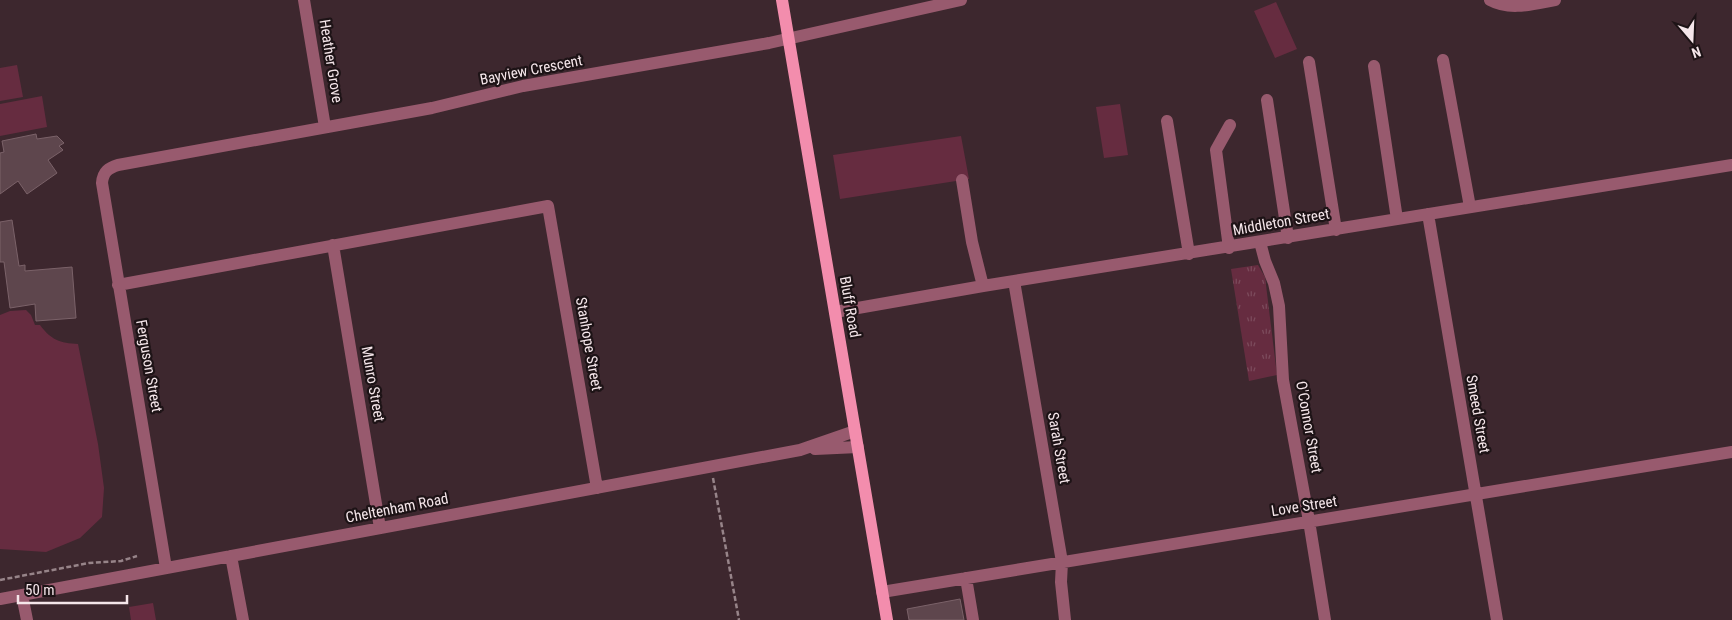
<svg xmlns="http://www.w3.org/2000/svg" width="1732" height="620" font-family="'Roboto Condensed',sans-serif">
<defs>
<pattern id="park-tufts" width="24" height="20" patternUnits="userSpaceOnUse" patternTransform="scale(1.25)"><rect width="24" height="20" fill="#662c40"/><path d="M3 7l-1-3M5 7V3M7 7l1-3M15 17l-1-3M17 17v-4M19 17l1-3" fill="none" stroke="#7c4b5c"/></pattern>
</defs>
<rect width="100%" height="100%" fill="#3d272e"/>
<path fill="#662c40" d="M1276,2L1297,49L1275,58L1254,11Z
M17,65L23,97L0,101V68Z
M42,96L47,127L0,136V104Z
M1120,104L1128,155L1104,158L1096,107Z
M961,136L969,179L840,199L833,155Z
M26,310L31,315L35,325H40C51,340 60,343 78,344L98,444L104,488L102,517L80,538L46,552L0,549V315L10,311Z
M153,603L156,620H131L129,607Z"/>
<path fill="url(#park-tufts)" d="M1258,265L1265,277L1277,375L1249,381L1231,269Z"/>
<path fill="#5e464d" stroke="#7b6269" d="M36,134L37,139L57,136L64,143L59,146L63,150L48,160L57,173L27,194L18,181L0,194V153L4,152L2,141Z
M12,220L19,266L25,265V271L72,267L76,318L36,321L35,304L10,308L4,262H0V222Z
M960,599L964,620H909L907,609Z"/>
<g fill="none" stroke-linecap="round" stroke-linejoin="round">
<path stroke="#978489" stroke-width="2.5" stroke-dasharray="5 2.5" stroke-linecap="butt" d="M713,478L739,620
M0,580L89,563L121,561L137,556"/>
<path stroke="#985a6e" stroke-width="12" d="M304,0L325,127
M1490,0C1510,11 1533,4 1555,0
M1443,60L1470,207
M1309,62L1336,230
M1374,66L1397,219
M1267,100L1288,238
M1167,121L1189,254
M962,180L972,242L983,286
M1428,214L1497,620
M1260,242L1265,261L1274,283L1279,306L1283,380L1309,521L1325,620
M333,245L380,528
M1229,248L1216,150L1230,125
M1014,281L1062,562L1061,582L1065,620
M118,285L548,206L597,488
M835,312L983,286L1732,165
M815,449L858,447
M231,556L243,620
M166,568L102,183C103,171 109,168 118,165L432,108L523,86L769,43L961,0
M966,578L973,620
M882,592L1732,452
M22,595L27,620
M0,599L800,450L855,431"/>
<path stroke="#f38dad" stroke-width="12" d="M782,0L887,620"/>
</g>
<g text-anchor="middle" dominant-baseline="central" stroke-width="4.5" stroke-linejoin="round" paint-order="stroke">
<g font-size="15" fill="#f5e6ea" stroke="#1d1316">
<text transform="translate(331 61) rotate(81)">Heather Grove</text>
<text transform="translate(531 70) rotate(-11)">Bayview Crescent</text>
<text transform="translate(1281 222) rotate(-10)">Middleton Street</text>
<text transform="translate(850 307) rotate(80)">Bluff Road</text>
<text transform="translate(589 344) rotate(80)">Stanhope Street</text>
<text transform="translate(149 366) rotate(80)">Ferguson Street</text>
<text transform="translate(373 384) rotate(80)">Munro Street</text>
<text transform="translate(1478 414) rotate(80)">Smeed Street</text>
<text transform="translate(1309 427) rotate(80)">O'Connor Street</text>
<text transform="translate(1059 448) rotate(80)">Sarah Street</text>
<text transform="translate(1304 506) rotate(-9)">Love Street</text>
<text transform="translate(397 508) rotate(-11)">Cheltenham Road</text>
</g>
</g>
<g transform="translate(1692 40) rotate(161)" stroke="#1d1316" stroke-width="4" paint-order="stroke">
<path d="M0-4L9 19L0 12L-9 19Z" fill="#f5e6ea"/>
<text y="-8" font-size="14" font-weight="bold" text-anchor="middle" fill="#f5e6ea">N</text>
</g>
<path d="M18 595v8h109v-8" fill="none" stroke="#f5e6ea" stroke-width="2.5"/>
<text x="25" y="595" font-size="15" fill="#f5e6ea" stroke="#1d1316" stroke-width="4" paint-order="stroke">50 m</text>
</svg>
